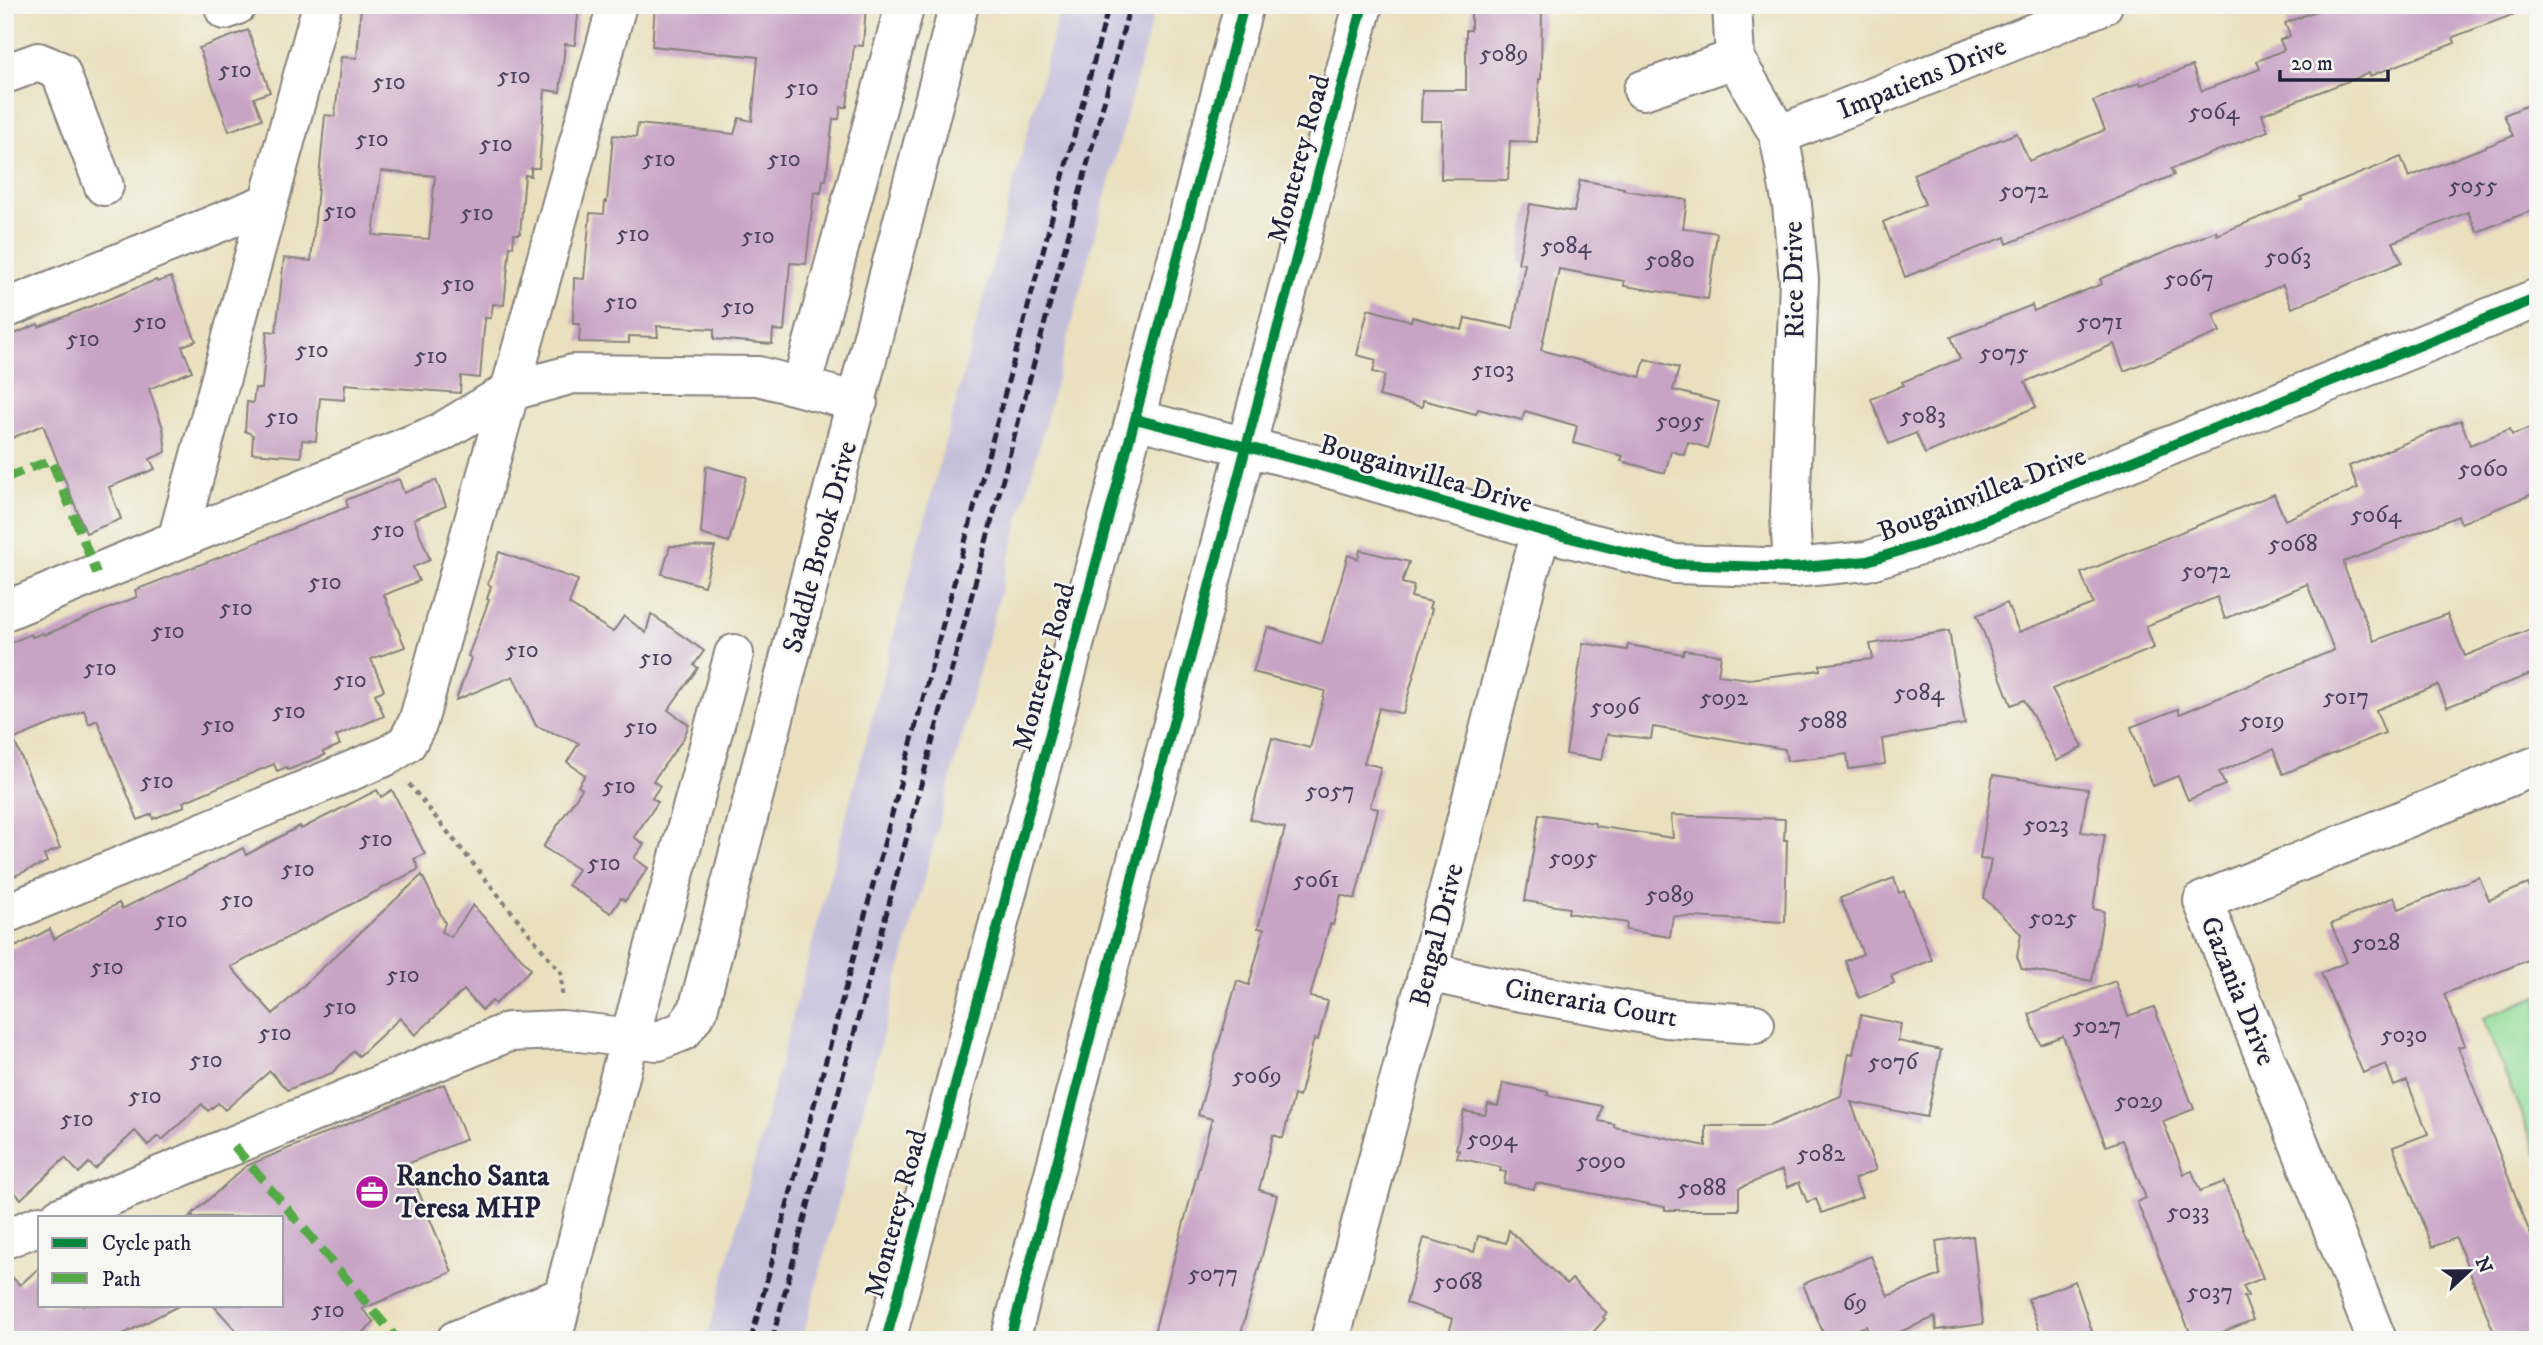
<svg xmlns="http://www.w3.org/2000/svg" width="2543" height="1345" font-family="'IM FELL DW Pica',serif">
<rect width="100%" height="100%" fill="#f6f6f2"/>
<filter id="ink" filterUnits="userSpaceOnUse"><feTurbulence type="fractalNoise" baseFrequency=".0143" numOctaves="2"/><feDisplacementMap in="SourceGraphic" scale="14" xChannelSelector="R" yChannelSelector="G"/><feConvolveMatrix kernelMatrix="1 2 1 2 8 2 1 2 1" color-interpolation-filters="sRGB"/></filter>
<filter id="wash" filterUnits="userSpaceOnUse"><feTurbulence type="fractalNoise" baseFrequency=".00686" numOctaves="4" result="noise"/><feDisplacementMap in="SourceGraphic" scale="28" xChannelSelector="R" yChannelSelector="G"/><feGaussianBlur stdDeviation="1.57" result="paint"/><feColorMatrix in="noise" values="0 0 0 0 0 0 0 0 0 0 0 0 0 0 0 0 0 1.4 0 .05"/><feComposite in="paint" operator="in"/></filter>
<g filter="url(#wash)">
<rect width="100%" height="100%" fill="#eae0be"/>
<path fill="#c5c0da" d="M1061,5H1156L802,1340H707Z"/>
<path fill="#91dc98" stroke="#5a7f6a" stroke-width="2" d="M2538,996V1156L2483,1018Z"/>
<g id="blocks">
<path fill="#c7a3c4" fill-rule="evenodd" d="M361,5H497L528,8V5H579L575,45L565,44L560,92L545,90L539,168H531V176L525,175L520,234H514L513,247L510,246L504,305L493,304L491,318H485L480,378L461,376L460,393L345,384L344,400L320,398L316,441L302,440L301,457L252,453L253,435L245,431L247,402L253,403L255,388L262,389L267,331L276,332L284,258L311,261L325,115L335,116L341,57L357,58ZM381,171L435,176L429,239L373,235Z
M655,5H866L863,46L854,45L847,107H841L839,119H833L826,180H823L821,193L814,192L806,264L790,263L784,331L773,330L772,344L714,339V329L657,326L658,337L629,336V343L579,342L580,324H573L574,278L584,279L590,213L604,214L605,201L607,202L613,135L636,137L638,124L734,134L739,118L752,121L758,57L652,46Z
M1471,5H1542L1541,79H1539L1537,142L1510,141L1508,180L1441,179L1442,121H1421L1422,90H1466V30H1471Z
M2331,5H2530L2531,8L2453,37L2455,43L2370,76L2369,73L2262,114L2268,131L2171,169L2174,175L2007,244L2005,237L1905,277L1883,222L1925,204L1913,174L2017,133L2029,161L2105,130L2093,101L2140,82L2141,85L2192,66L2202,91L2260,69L2257,61L2284,50L2280,40L2290,36L2285,23Z
M248,30L270,92L254,98L262,119L229,131L199,48Z
M2538,101V208L2477,232L2468,212L2393,242L2402,262L2292,308L2283,285L2213,314L2220,332L2124,371L2114,344L2025,382L2036,407L1925,454L1916,433L1889,444L1871,399L1904,385L1902,382L1960,359L1951,337L2032,305L2034,311L2102,284L2100,279L2216,231L2217,235L2302,200L2301,197L2401,157L2409,177L2513,136L2504,115Z
M1580,180L1624,188L1623,190L1687,200L1683,228L1717,233L1708,299L1624,286V281L1559,269L1541,350L1640,377L1645,359L1679,368L1673,390L1719,402L1708,448L1688,442L1684,455L1671,451L1665,473L1621,461L1623,456L1573,443L1577,426L1525,411L1522,420L1478,409L1476,414L1423,400L1422,407L1379,396L1385,375L1373,372L1376,360L1357,355L1368,309L1411,321L1412,317L1462,330L1465,318L1513,328L1525,264L1518,263L1530,204L1574,212Z
M171,277L196,341L182,346L192,371L149,389L163,428L166,452L150,459L155,469L109,487L121,519L86,533L43,425L5,441V338L38,324L39,327L156,280L157,282Z
M2461,420L2470,445L2510,429L2512,435L2538,425V492L2461,523L2458,516L2344,562L2345,569L2374,641L2447,614L2465,656L2538,626V671L2447,707L2438,685L2376,710L2385,733L2283,774L2273,749L2219,772L2225,785L2188,800L2178,776L2153,786L2131,727L2178,709L2180,714L2334,650L2307,584L2225,619L2217,597L2146,626L2154,648L2052,689L2083,747L2057,761L2024,700L2011,705L1977,615L2007,603L2019,632L2093,604L2081,573L2274,494L2285,520L2358,488L2349,466Z
M706,466L746,477L729,542L701,534Z
M399,479L404,493L436,480L446,506L414,519L430,560L413,567L419,581L384,595L405,647L371,659L384,690L375,694L384,716L336,736L340,745L323,752L325,755L288,770L287,767L277,771L274,764L183,802L185,806L153,819L152,814L138,820L97,720L89,724L84,710L15,739L5,717V645L31,634L32,637L43,633L44,635L137,597L135,590L348,507L346,500Z
M670,546L715,547L704,586L662,574Z
M1360,550L1409,562L1402,583L1414,586L1411,597L1431,602L1429,608L1432,609L1403,714L1379,708L1364,763L1381,767L1370,807L1378,809L1355,899L1341,895L1333,925L1330,924L1310,997L1328,1001L1318,1040L1314,1039L1299,1097L1294,1095L1283,1138L1273,1135L1259,1190L1277,1195L1262,1256L1239,1340H1152L1212,1119L1198,1115L1237,981L1249,985L1264,929L1258,928L1285,828L1250,819L1272,738L1310,748L1325,691L1253,672L1268,627L1322,644L1348,555L1358,559Z
M499,552L578,580L569,604L613,632L624,616L646,633L651,614L704,651L694,665L698,668L668,710L689,725L683,739L653,781L660,786L652,798L658,802L634,837L644,844L634,858L648,868L625,901L621,898L611,913L568,885L578,869L543,847L582,789L578,786L585,775L567,762L579,743L536,726L513,676L456,700L471,658L468,656L489,600L487,599L491,586L488,584Z
M1949,631L1965,724L1882,739L1885,764L1849,769L1847,754L1787,761L1785,749L1653,727L1651,739L1607,734L1602,760L1566,754L1583,643L1627,650L1628,645L1683,654L1684,650L1721,655L1718,675L1749,679L1820,670V665L1873,659L1870,644Z
M5,719L60,848L44,855L47,862L12,877L5,862Z
M1993,775L2088,789L2081,832L2105,835L2093,909L2104,911L2092,981L2022,969L2017,957L2021,934L1984,898L1991,860L1980,859Z
M377,790L381,797L392,790L425,854L414,859L419,869L231,967L273,1014L422,875L445,923L442,932L451,937L473,905L531,969L495,1004L492,1001L482,1010L464,990L415,1035L400,1018L359,1056L354,1051L332,1073L287,1090L270,1071L225,1110L218,1103L208,1111L202,1104L162,1140L158,1136L148,1145L135,1131L95,1169L89,1163L79,1173L65,1158L21,1199L5,1182V952L50,929L54,939L119,903L122,909L243,848L246,855L300,826L301,829Z
M1539,814L1595,823V826L1673,838L1671,815L1785,819L1784,840H1787L1785,922L1673,916L1670,937L1626,930L1627,923L1568,913L1569,908L1525,901Z
M2479,877L2489,900L2528,884L2538,909V956L2444,994L2465,1045L2458,1047L2538,1254V1340H2497L2456,1238L2432,1247L2393,1147L2428,1134L2407,1081L2394,1086L2386,1064L2363,1073L2321,973L2347,962L2331,924L2394,897L2399,909Z
M1894,878L1899,893L1904,891L1932,960L1891,976L1894,983L1859,998L1845,961L1863,954L1840,898Z
M2115,981L2128,1016L2154,1007L2194,1109L2163,1121L2184,1174L2192,1171L2200,1191L2224,1182L2263,1278L2243,1286L2248,1296L2244,1297L2253,1320L2202,1340H2193L2137,1202L2146,1198L2122,1140L2106,1146L2063,1036L2040,1044L2029,1014Z
M1861,1015L1901,1024L1898,1041L1941,1050L1927,1117L1851,1102L1876,1170L1854,1179L1862,1197L1822,1213L1816,1199L1807,1202L1799,1182L1788,1187L1782,1170L1739,1188V1210H1665V1207L1536,1183L1534,1189L1504,1183L1506,1172L1500,1171L1501,1167L1457,1158L1459,1150L1456,1149L1464,1111L1485,1115L1488,1104L1498,1106L1503,1083L1548,1092L1547,1095L1602,1106L1599,1121L1614,1124V1127L1706,1146V1126H1769L1841,1096L1849,1053L1853,1054Z
M444,1084L466,1139L407,1164L452,1272L362,1309L374,1322L355,1340H245L213,1305H282V1217H189L246,1166Z
M1509,1230L1567,1284L1572,1279L1607,1313L1603,1317L1605,1319L1586,1340H1476L1449,1332L1453,1319L1406,1303L1424,1238L1474,1252L1478,1236L1506,1243Z
M1973,1236L1983,1324L1936,1330L1935,1317L1881,1340H1872L1866,1326L1826,1340L1803,1284L1871,1256L1888,1296L1940,1275L1936,1241Z
M40,1267V1305H180L112,1340H5V1270L20,1285Z
M2075,1281L2095,1340H2043L2028,1299Z"/>
</g>
</g>
<g filter="url(#ink)">
<use href="#blocks" fill-opacity="0" stroke="#86817c" stroke-width="2"/>
<g fill="none" stroke-linecap="round" stroke-linejoin="round">
<g stroke="#86817c" stroke-width="42">
<path id="minor" d="M1732,5L1735,59L1779,135L1792,205L1799,280L1790,515L1793,568
M225,10L237,5
M5,74L38,62L60,71L104,186
M1643,90L1735,59
M1779,135L2103,5
M5,309L268,203
M801,387L905,5
M1135,419L1307,462L1542,531L1675,564L1793,568L1867,561L1933,541L2538,298
M177,540L440,433L508,392L573,374L758,376L858,402
M5,611L177,540L322,5
M5,914L387,756L407,743L418,722L617,5
M1428,972L1505,989L1667,1018L1755,1024
M60,1217L508,1032L562,1030L658,1041L683,1031L698,1010L959,5
M5,1239L40,1225
M456,1340L564,1296
M552,1340L630,1037L734,654
M1330,1340L1428,972L1528,576L1542,531
M2377,1340L2203,901L2538,765"/>
</g>
<g stroke="#86817c" stroke-width="42">
<path id="major" d="M886,1340L1135,419L1244,5
M1010,1340L1363,5"/>
</g>
<path stroke="#86817c" stroke-width="4.5" stroke-dasharray="5 5" stroke-linecap="butt" d="M409,784L561,973L562,995"/>
<use href="#minor" stroke="#fff" stroke-width="38"/>
<use href="#major" stroke="#fff" stroke-width="38"/>
<path stroke="#22223b" stroke-width="5" stroke-dasharray="10 5" stroke-linecap="butt" d="M751,1340L1109,5
M772,1340L1130,5"/>
<path stroke="#53aa46" stroke-width="9" stroke-dasharray="18 9" stroke-linecap="butt" d="M5,478L51,460L97,574
M234,1146L398,1340"/>
<g stroke="#f6f6f2" stroke-width="15">
<path id="cycleway" d="M1135,419L1307,462L1542,531L1675,564L1793,568L1867,561L1933,541L2538,298
M886,1340L1135,419L1244,5
M1010,1340L1363,5"/>
</g>
<use href="#cycleway" stroke="#00873e" stroke-width="10"/>
</g>
</g>
<defs>
<g id="office-disc" transform="scale(1.75)"><circle r="9.5" fill="#b5179e" stroke="#f6f6f2"/><path d="M-6-3h4V-5.5h4V-3h4V5H-6ZM-1-4.5V-3h2v-1.5ZM-6 0V1H6V0Z" fill="#fff"/></g>
</defs>
<g fill-rule="evenodd">
<use href="#office-disc" x="372" y="1192"/>
</g>
<g text-anchor="middle" dominant-baseline="central" stroke-width="5" stroke-linejoin="round" paint-order="stroke">
<g font-size="24" fill="#4b425d">
<text x="1504" y="54">5089</text>
<text x="235" y="70">510</text>
<text x="514" y="76">510</text>
<text x="389" y="82">510</text>
<text x="802" y="88">510</text>
<text x="2214" y="112">5064</text>
<text x="372" y="139">510</text>
<text x="496" y="144">510</text>
<text x="659" y="159">510</text>
<text x="784" y="159">510</text>
<text x="2473" y="186">5055</text>
<text x="2024" y="191">5072</text>
<text x="340" y="211">510</text>
<text x="477" y="213">510</text>
<text x="633" y="234">510</text>
<text x="758" y="236">510</text>
<text x="1566" y="246">5084</text>
<text x="2288" y="257">5063</text>
<text x="1670" y="260">5080</text>
<text x="2189" y="279">5067</text>
<text x="458" y="284">510</text>
<text x="621" y="302">510</text>
<text x="738" y="307">510</text>
<text x="150" y="322">510</text>
<text x="2100" y="322">5071</text>
<text x="83" y="339">510</text>
<text x="312" y="350">510</text>
<text x="2004" y="353">5075</text>
<text x="431" y="356">510</text>
<text x="1493" y="370">5103</text>
<text x="1923" y="416">5083</text>
<text x="282" y="417">510</text>
<text x="1680" y="421">5095</text>
<text x="2483" y="469">5060</text>
<text x="2376" y="515">5064</text>
<text x="388" y="530">510</text>
<text x="2293" y="544">5068</text>
<text x="2206" y="571">5072</text>
<text x="325" y="582">510</text>
<text x="236" y="608">510</text>
<text x="168" y="631">510</text>
<text x="522" y="650">510</text>
<text x="656" y="658">510</text>
<text x="100" y="668">510</text>
<text x="350" y="680">510</text>
<text x="1919" y="693">5084</text>
<text x="2346" y="697">5017</text>
<text x="1724" y="698">5092</text>
<text x="1615" y="707">5096</text>
<text x="289" y="711">510</text>
<text x="1823" y="721">5088</text>
<text x="2262" y="721">5019</text>
<text x="218" y="725">510</text>
<text x="641" y="727">510</text>
<text x="157" y="781">510</text>
<text x="619" y="786">510</text>
<text x="1330" y="791">5057</text>
<text x="2046" y="825">5023</text>
<text x="376" y="839">510</text>
<text x="1573" y="858">5095</text>
<text x="604" y="863">510</text>
<text x="298" y="869">510</text>
<text x="1316" y="880">5061</text>
<text x="1670" y="895">5089</text>
<text x="237" y="900">510</text>
<text x="2053" y="918">5025</text>
<text x="171" y="920">510</text>
<text x="2376" y="943">5028</text>
<text x="107" y="967">510</text>
<text x="403" y="975">510</text>
<text x="340" y="1007">510</text>
<text x="2097" y="1026">5027</text>
<text x="275" y="1033">510</text>
<text x="2404" y="1035">5030</text>
<text x="206" y="1060">510</text>
<text x="1893" y="1062">5076</text>
<text x="1257" y="1076">5069</text>
<text x="145" y="1096">510</text>
<text x="2139" y="1101">5029</text>
<text x="77" y="1119">510</text>
<text x="1492" y="1139">5094</text>
<text x="1821" y="1154">5082</text>
<text x="1601" y="1161">5090</text>
<text x="1702" y="1188">5088</text>
<text x="2188" y="1212">5033</text>
<text x="1213" y="1274">5077</text>
<text x="1458" y="1282">5068</text>
<text x="2210" y="1292">5037</text>
<text x="1855" y="1303">69</text>
<text x="328" y="1310">510</text>
</g>
<g font-size="28" fill="#22223b" stroke="#f6f6f2">
<text transform="translate(1922 78) rotate(-22)">Impatiens Drive</text>
<text transform="translate(1299 159) rotate(-75)">Monterey Road</text>
<text transform="translate(1794 280) rotate(-91)">Rice Drive</text>
<text transform="translate(1426 474) rotate(16)">Bougainvillea Drive</text>
<text transform="translate(1982 494) rotate(-21)">Bougainvillea Drive</text>
<text transform="translate(820 547) rotate(-75)">Saddle Brook Drive</text>
<text transform="translate(1044 667) rotate(-75)">Monterey Road</text>
<text transform="translate(1437 935) rotate(-76)">Bengal Drive</text>
<text transform="translate(2238 991) rotate(68)">Gazania Drive</text>
<text transform="translate(1591 1003) rotate(10)">Cineraria Court</text>
<text transform="translate(896 1214) rotate(-75)">Monterey Road</text>
</g>
<g font-size="28" font-weight="bold" fill="#22223b" stroke="#f6f6f2" text-anchor="start">
<text x="396" y="1176">Rancho Santa<tspan x="396" dy="32">Teresa MHP</tspan></text>
</g>
</g>
<rect width="2543" height="1345" fill="none" stroke="#f6f6f2" stroke-width="28"/>
<rect x="38" y="1216" width="245" height="91" fill="#f6f6f2" stroke="#a1a1a9" stroke-width="2"/>
<rect x="52" y="1238" width="35" height="10" fill="#00873e" stroke="#a1a1a9" stroke-width="2"/>
<text x="102" y="1250" font-size="21" fill="#22223b">Cycle path</text>
<rect x="52" y="1273" width="35" height="10" fill="#53aa46" stroke="#a1a1a9" stroke-width="2"/>
<text x="102" y="1286" font-size="21" fill="#22223b">Path</text>
<g transform="translate(2469 1271) rotate(68)" stroke="#f6f6f2" stroke-width="5" paint-order="stroke">
<path d="M0-5L12 26L0 18L-12 26Z" fill="#22223b"/>
<text y="-10" font-size="19" font-weight="bold" text-anchor="middle" fill="#22223b">N</text>
</g>
<path d="M2280 70v10h108v-10" fill="none" stroke="#22223b" stroke-width="3.5"/>
<text x="2291" y="70" font-size="21" fill="#22223b" stroke="#f6f6f2" stroke-width="5" paint-order="stroke">20 m</text>
</svg>
